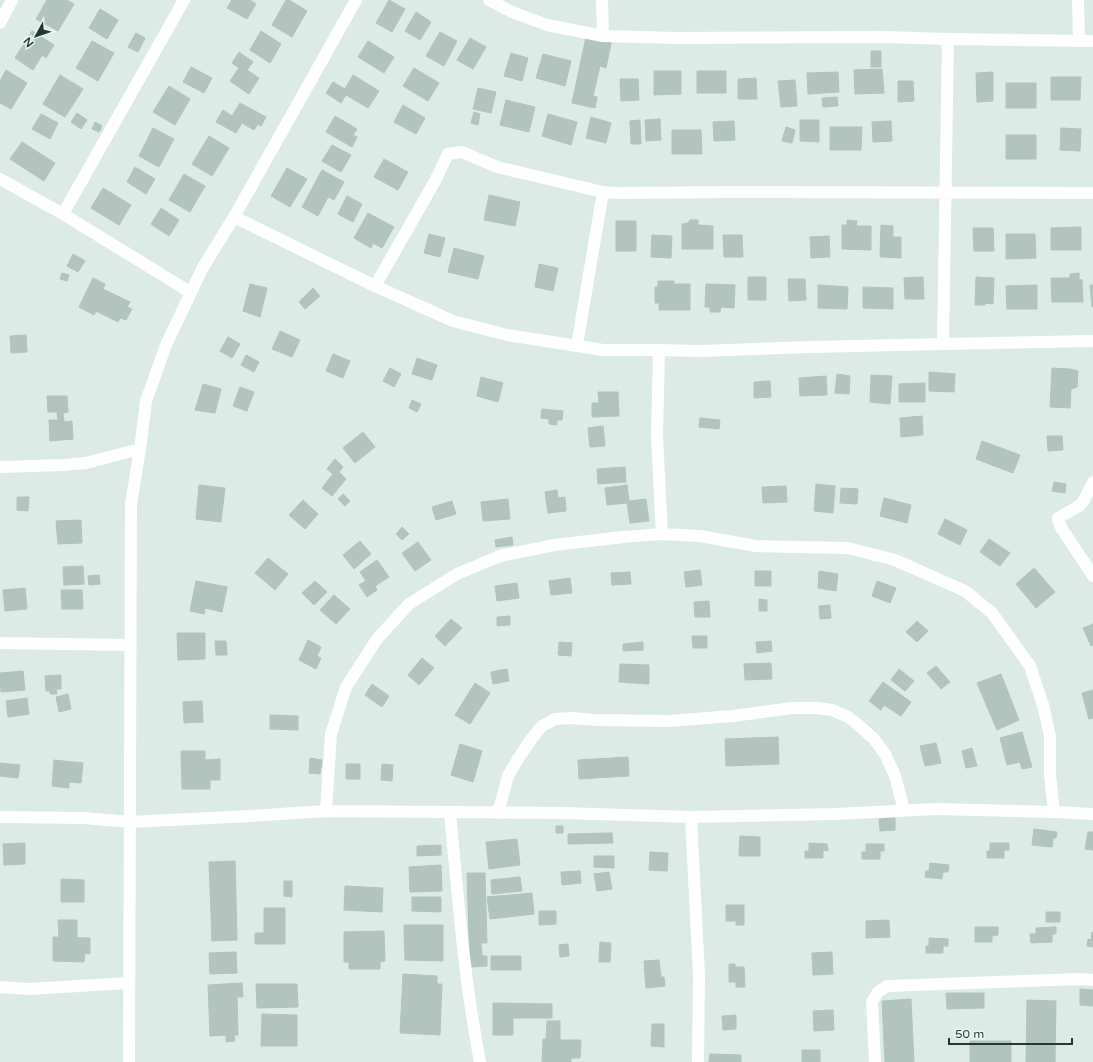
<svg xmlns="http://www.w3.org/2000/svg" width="1093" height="1062" font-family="'Varela Round',sans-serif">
<rect width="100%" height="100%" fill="#dcebe5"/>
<path fill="#b1c5be" stroke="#aec5bc" d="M47,0H67L74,4L58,31L36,19Z
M232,0H250L256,4L247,19L227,8Z
M286,0H289L307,11L292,37L272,25Z
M389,0L405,9L392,32L376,23Z
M100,9L118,20L107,39L89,28Z
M416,12L431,22L420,40L405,31Z
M32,31L54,45L46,58L42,55L33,70L15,58Z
M261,31L281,44L270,63L250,50Z
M440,32L457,41L444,66L426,56Z
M136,33L145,38L138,52L128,47Z
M586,37L611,43L606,68L600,66L593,96L597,97L595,108L572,103Z
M470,38L486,47L473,69L457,60Z
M92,41L114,53L98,81L76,68Z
M368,41L394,57L384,73L358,57Z
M871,51H881V67H871Z
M239,52L253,62L247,70L259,78L249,94L230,81L239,68L232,63Z
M511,53L528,58L522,81L504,76Z
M543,54L571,61L565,86L536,78Z
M191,67L212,78L204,93L183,82Z
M414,68L439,83L428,101L403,86Z
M882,69L884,93L855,94L854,70Z
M6,70L27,83L11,109L0,103V81Z
M654,71H681V94L654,95Z
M697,71H726V93H697Z
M838,72L839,92L808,94L807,73Z
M993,72V101L977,102L976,73Z
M60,75L83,89L65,117L43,104Z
M353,75L379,91L368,108L346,95L341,103L326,93L333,82L345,89Z
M1051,77H1081L1080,100H1051Z
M756,78L757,99H738V79Z
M620,79H638L639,100L621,101Z
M795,80L797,106L781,107L778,81Z
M898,81H913L914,101L898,102Z
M1006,83H1036V108H1006Z
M169,86L190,99L175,125L153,112Z
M478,88L496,92L491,113L473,109Z
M837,97L838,106L823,107L822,98Z
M506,100L535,107L529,132L500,125Z
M240,103L266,117L261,126L258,124L254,130L242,123L236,133L216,122L223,110L232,116Z
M403,105L425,118L416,134L394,122Z
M474,112L480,114L478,125L471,123Z
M77,113L87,120L81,129L71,122Z
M41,114L58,123L50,139L32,129Z
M548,114L577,122L571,145L542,136Z
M335,116L357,129L353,135L357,137L352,147L326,132Z
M591,117L611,123L606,143L586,138Z
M660,119L661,140L646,141L645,120Z
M640,120L641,144H631L630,121Z
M800,120H819V142L800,141Z
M734,121L735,140L714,141L713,122Z
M891,121L892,141L873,142L872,122Z
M95,122L102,126L99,132L92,129Z
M786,127L795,130L792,143L782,141Z
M830,127H862L861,150H830Z
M153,128L174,139L159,167L139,156Z
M1061,128L1081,129L1080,151L1060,150Z
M672,130H701L702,154H672Z
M1006,135H1036V159H1006Z
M209,136L229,148L212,176L192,164Z
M22,142L55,163L44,181L10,159Z
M332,145L351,155L341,172L322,161Z
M384,159L408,172L398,190L374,177Z
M135,167L155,179L146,194L127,182Z
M287,168L307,179L290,207L271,196Z
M322,170L344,182L334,200L328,197L318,216L302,207Z
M184,174L205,186L190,212L169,200Z
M103,188L131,205L119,225L91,208Z
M489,195L520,202L515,226L484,220Z
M347,196L362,204L353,222L338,214Z
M161,208L179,220L169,236L151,224Z
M368,213L394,227L382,248L373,243L371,248L354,238Z
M690,220H698V225L713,226V249H682V224L688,223Z
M847,220L857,221L856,226H871V250L842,249V225H847Z
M616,221H636V251H616Z
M881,225L893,226V237H901V258L880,257Z
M1081,227V250H1051V228Z
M973,228H993L994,251H974Z
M429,234L445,238L440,257L424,253Z
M1006,234H1035L1036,258L1006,259Z
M652,235L672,236L671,258L651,257Z
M723,235H742L743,257H724Z
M829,236L830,257L811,258L810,237Z
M454,248L484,256L478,279L448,272Z
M73,254L85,261L78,272L67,266Z
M539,264L558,268L553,291L535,287Z
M62,273L69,275L67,281L60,279Z
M1079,273V279L1082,280L1083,302H1052L1051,278H1070V274Z
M748,277H766V300H748Z
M923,277L924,299H905L904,278Z
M976,277L994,278L993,304L985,303V305H975Z
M93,278L105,284L103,289L130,302L127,307L132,309L126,320L120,318L118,322L96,311L94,315L79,307Z
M788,279H805L806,300L789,301Z
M658,281H674V284H690V310H659V303H655V287H658Z
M250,284L267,288L260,317L243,311Z
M706,284L735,285L734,308L721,307L720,312H710V307H705Z
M818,285L848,287L847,309L818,308Z
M1037,285V309H1007L1006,286Z
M1090,285H1093V307H1092Z
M863,287L893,288V309L863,308Z
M313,288L320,296L305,309L299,302Z
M280,331L300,340L292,357L272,349Z
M26,335L27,352L11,353L10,336Z
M228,337L240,344L232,358L220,351Z
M333,354L350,361L343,378L326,371Z
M246,355L259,362L254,372L241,365Z
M417,358L437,365L432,380L412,374Z
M390,368L401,374L394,387L383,381Z
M1052,368L1070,369L1078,371L1077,387L1071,389L1070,408L1050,407Z
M929,372L955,374L954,392L929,391Z
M837,374L850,376L849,394L835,393Z
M871,375L892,376L890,404L870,402Z
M826,376L827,395L800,396L799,378Z
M481,377L503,383L498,402L477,396Z
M770,381L771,397L754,398V382Z
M925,383V402H899V384Z
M203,384L221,389L215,413L195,410Z
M240,387L254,392L247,411L233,406Z
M598,392H618L619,416L592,417V403H599Z
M47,396H67L68,412L63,413L64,422L72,421L73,439L50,441L49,420H58L57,412H48Z
M412,400L421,404L417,412L409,408Z
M542,409L563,411L562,420H557V425L549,424V419L541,418Z
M922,416L923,435L901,437L900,418Z
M700,418L720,420L719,429L699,427Z
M603,426L605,446L590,447L588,428Z
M363,432L375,447L355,463L343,448Z
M1047,436H1062L1063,450L1048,451Z
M982,441L1020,455L1013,473L976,459Z
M335,459L343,467L339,472L346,479L332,496L322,488L333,474L327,469Z
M625,467L626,482L598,484L597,469Z
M1054,482L1066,484L1065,493L1052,491Z
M816,484L835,486L833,513L814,511Z
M199,485L225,488L221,522L196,519Z
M627,485L629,501L646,499L649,521L630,523L627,503L607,505L605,488Z
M786,486L787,502L763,503L762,487Z
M841,488L858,489L857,504L840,503Z
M557,490L558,498L565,497L566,511L548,513L545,492Z
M343,494L350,501L345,506L338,499Z
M17,497H29L28,511L17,510Z
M884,498L911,505L907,523L880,516Z
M508,499L510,519L483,521L481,502Z
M303,500L318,514L305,529L289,515Z
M452,501L456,514L436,520L432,507Z
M945,519L967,530L960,545L938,534Z
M81,520L82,543L58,544L56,521Z
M402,527L409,534L402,540L396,534Z
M512,537L513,545L496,547L495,540Z
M989,539L1010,553L1000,566L980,552Z
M360,541L371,554L354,569L343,555Z
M418,542L431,560L415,571L402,553Z
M268,558L288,574L275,590L255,573Z
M377,560L389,577L375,586L377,590L367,597L359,585L366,581L360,572Z
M83,566L84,584L64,585L63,567Z
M1034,568L1055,592L1036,608L1016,584Z
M700,570L702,585L686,587L684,572Z
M755,571H771V586H755Z
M819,571L838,574L836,591L818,588Z
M630,572L631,584L612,585L611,573Z
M99,575L100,584L89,585L88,576Z
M570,578L572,593L551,595L549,581Z
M196,581L227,587L222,612L205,608L204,614L190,611Z
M315,581L327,592L314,605L302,593Z
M877,581L896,588L890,603L872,596Z
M517,583L519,598L497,601L495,586Z
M25,588L27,609L5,611L3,590Z
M61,590H82L83,609H62Z
M334,595L350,609L336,624L320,610Z
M759,599L767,600V611H759Z
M709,601L710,617H695L694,602Z
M830,605L831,618L820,619L819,606Z
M510,616V625L497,626V617Z
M451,619L462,628L445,646L435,636Z
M917,621L928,631L917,642L906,632Z
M1093,624V645L1091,646L1083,628Z
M177,633H205V659L178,660Z
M692,636H707V648H693Z
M308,640L321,647L317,656L321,658L316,669L299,660Z
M215,641H226L227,655H216Z
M771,641L772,651L757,653L756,642Z
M559,642L572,643L571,656L558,655Z
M643,642V650L623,651V644Z
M422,658L434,668L419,685L408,675Z
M771,663L772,679L745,680L744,664Z
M620,664L649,665V684L619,682Z
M936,666L950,682L941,689L927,673Z
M507,669L509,681L493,684L491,672Z
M899,669L914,681L905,691L891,680Z
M23,671L25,690L1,692L0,673Z
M1001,674L1019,720L997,730L977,683Z
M61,675V689H56L57,694H50V691H46L45,676Z
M883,682L911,702L901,716L884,705L881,710L869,701Z
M475,683L490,693L470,724L455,715Z
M372,684L389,696L382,707L365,695Z
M1093,690V718L1089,719L1082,693Z
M68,694L71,709L59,712L56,697Z
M27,698L29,714L8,717L6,701Z
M202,701L203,722L184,723L183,702Z
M270,715L298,716V730L270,729Z
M1022,732L1032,767L1022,769L1020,762L1007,765L1000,738Z
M778,737L779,764L726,766L725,739Z
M936,743L941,763L925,766L920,746Z
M460,744L482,751L473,782L451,775Z
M972,748L977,766L966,768L962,751Z
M181,751H205V760L220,759V780H210V789H182Z
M628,757L629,776L579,779L578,760Z
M310,758L322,760L320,774L309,773Z
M54,760L83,763L81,783L69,782V788L52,786Z
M0,763L20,765L18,778L0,776Z
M346,764H360V779H346Z
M382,764L393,765L392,781L381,780Z
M895,818V830L880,831L879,819Z
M556,826H563V833H556Z
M1034,829L1057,832L1056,838H1053L1052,847L1032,845Z
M1088,832H1093V850L1085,849Z
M612,833L613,843L568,844V834Z
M740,836L760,837V856H739Z
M517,839L520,865L489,869L486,842Z
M25,843V864L4,865L3,844Z
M809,843L827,844L828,851L823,850V858H805V851H809Z
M990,843H1009V850H1004V858H987V851H990Z
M866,844H884V851H880V859H862V852H866Z
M441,845V855L417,856V846Z
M650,852L668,853L667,871L649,870Z
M594,856H614V868L594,867Z
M235,861L237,940L212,941L209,862Z
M930,863L949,865L948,872H943L942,879L925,877L926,871H929Z
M441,865L442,891L410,892L409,867Z
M580,871L581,883L562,885L561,872Z
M609,872L612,889L597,891L594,874Z
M467,873H485L487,943H481L482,956H487V966L470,967Z
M520,877L522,891L492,894L491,880Z
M61,879L84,880V902H61Z
M284,881H292V897L284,896Z
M345,886L383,888L382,912L344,910Z
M532,893L534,914L490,919L487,897Z
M412,897H441V912L412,911Z
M726,905H744V925H736V921H726Z
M264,908H285V944H255V933H264Z
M539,911H556V924L539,925Z
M1046,912H1060V922H1046Z
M58,920H77V938H59Z
M889,920L890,937L866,938V921Z
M404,925H443V961L405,960Z
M975,927H998V935L992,936V942H975Z
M1056,927V934H1052V942L1031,943L1030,934H1036V928Z
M384,931L385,961L380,962V969H349V962H344V932Z
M1092,932L1093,947L1087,946L1088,939L1091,940Z
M53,937L90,938V954L85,953L84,962L53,961Z
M929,938L948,939V946H943V953H926V946H929Z
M600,942L611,943L610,962H599Z
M568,944L569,956L560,957L559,945Z
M236,952L237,973L210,974L209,953Z
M832,952L833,974L813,975L812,953Z
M491,956H521V970H491Z
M659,960L661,977H664L665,986L646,988L644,961Z
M729,964H735V967H744L745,987H736V982H729Z
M403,974L437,976V984H442L440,1035L400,1033Z
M242,983L243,997H237L238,1035H234L235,1041L226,1042V1035L210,1036L208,985Z
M256,984H297L298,1007L257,1008Z
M1080,989L1093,990V1006L1080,1005Z
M946,993H984V1008L947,1009Z
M911,999L914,1062H885L882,1001Z
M1027,1000L1056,1001L1055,1062H1026Z
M493,1003L552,1004V1018H513V1035H493Z
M833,1010L834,1030L814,1031L813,1011Z
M262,1014L297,1015V1046H261Z
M736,1015V1029L723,1030L722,1016Z
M547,1021H560V1040H581L580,1058H571V1062H542L543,1039H546Z
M652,1024H664V1047L651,1046Z
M970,1041H1011V1062H970Z
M802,1050H820V1062H802Z
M710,1054L741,1055V1062H709Z"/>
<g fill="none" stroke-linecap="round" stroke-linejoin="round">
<path stroke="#fff" stroke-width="12" d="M184,0L63,214L190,292
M489,0L512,12L547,25L603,36L676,38L884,37L948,39L1093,41
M602,0L603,36
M1078,0L1079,41
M0,23L12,0
M0,179L63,214
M234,217L375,286L453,321L507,335L603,350H659L699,351L810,347L943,344L948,39
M375,286L435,181L448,154L462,152L497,167L603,192L618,193L730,192L1093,193
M943,344L1093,341
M577,345L603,192
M659,350L657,436L662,534
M0,467L64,465L86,463L140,449
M1093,482L1083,502L1079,506L1058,518L1059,523L1062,529L1093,576
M0,643L130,645
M326,811L331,734L346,687L377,639L409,604L457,574L500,556L554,545L623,537L662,534L700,536L756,546L848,548L895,560L965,591L992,613L1030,666L1043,705L1050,736V775L1054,812
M450,813C458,896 464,980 480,1062
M498,813L508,776L518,759L532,738L542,726L555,719L571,718L595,720L669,721L733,716L792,708H817L832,710L848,717L856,723L874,739L885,754L895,776L904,810
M0,817L84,818L130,822L251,816L326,811L561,813L691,817L836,814L936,809L1054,812L1093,814
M691,817L699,975L698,1062
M0,987L28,989L129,983
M129,1062L131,504L140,449L146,401L166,345L202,269L234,217L356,0
M875,1062L872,1002L878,992L887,986L1080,979L1093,980"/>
</g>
<g transform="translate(36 36) rotate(230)" stroke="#edf7f2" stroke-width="3" paint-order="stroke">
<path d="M0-3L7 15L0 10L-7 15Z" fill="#1c3b35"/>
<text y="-6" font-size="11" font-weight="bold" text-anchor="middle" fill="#1c3b35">N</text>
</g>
<path d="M949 1038v6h123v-6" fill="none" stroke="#1c3b35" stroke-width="2"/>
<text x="955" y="1038" font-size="12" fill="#1c3b35" stroke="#edf7f2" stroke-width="3" paint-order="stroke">50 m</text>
</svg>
